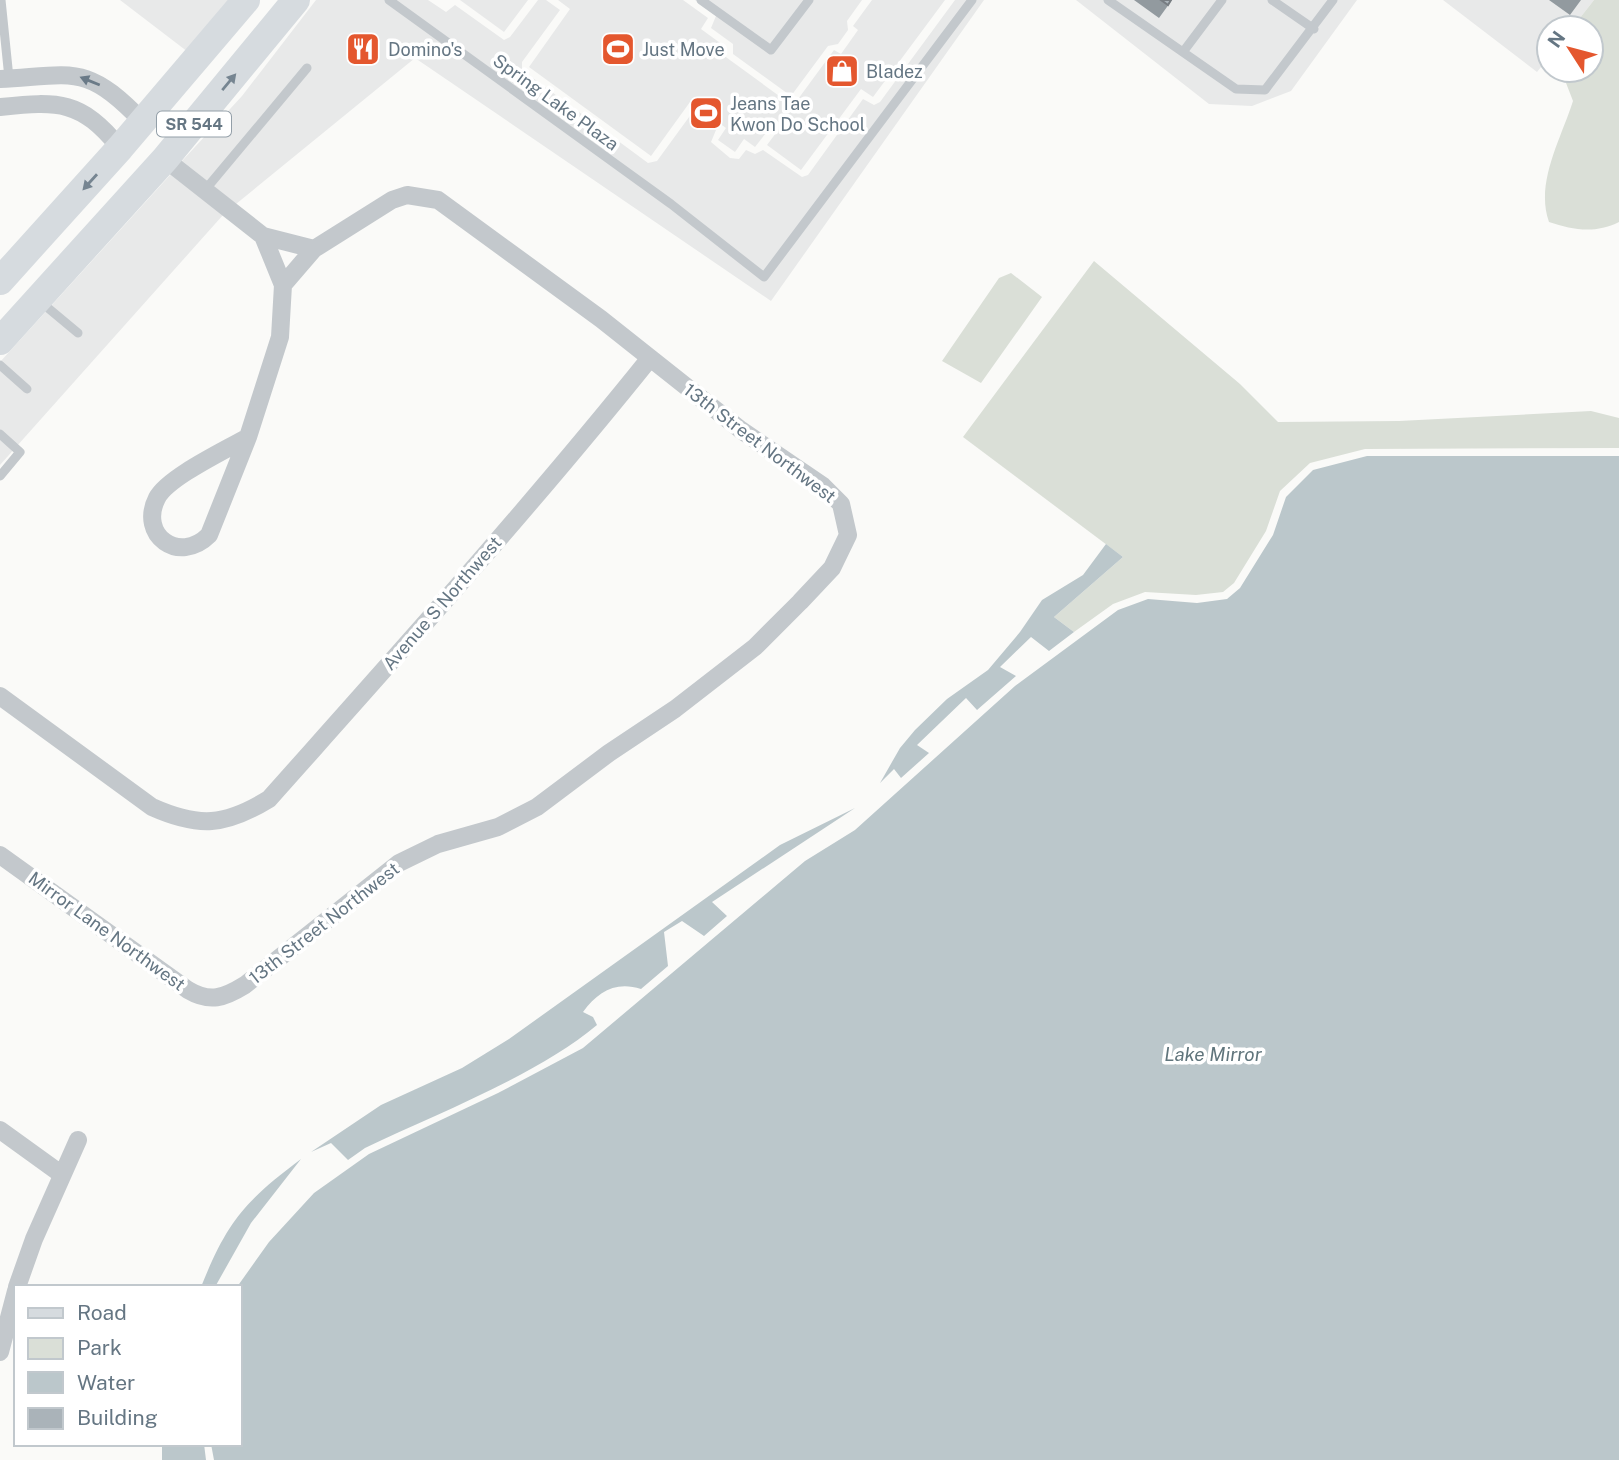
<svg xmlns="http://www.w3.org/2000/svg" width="1619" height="1460" font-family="'Public Sans',sans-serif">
<rect width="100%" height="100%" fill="#fafaf8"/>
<path fill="#e8e9e9" d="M120,0H229L188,52Z
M316,0H428L446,12L455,5L504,40L510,37L538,0H546L560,10L522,62V70L648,163L657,161L692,113L716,130L711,142L730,158L739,159L746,150L755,154L763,150L802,177L808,175L863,99L874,105L880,102L955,0H984L771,301L415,58L236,204L182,161L242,96Z
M460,0H528L504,32Z
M558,0H683L708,18L701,29L727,48L723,55L793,106L834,50L841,54L858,30L853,26L872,0H945L873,97L861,89L801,170L767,145L782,125L776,120L755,147L744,139L735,152L718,140L726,128L690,102L651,156L529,67L570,9Z
M695,0H862L847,21L848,30L838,44L828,46L791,96L733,54V44L711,28L716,16Z
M1076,0H1357L1291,91L1252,106L1209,104Z
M1443,0H1594L1572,28H1549V57L1537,72Z
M171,174L223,215L0,465V362Z"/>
<path fill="#dadfd7" d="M1594,0H1619V222C1595,234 1573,230 1549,222C1535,183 1561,139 1573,101L1561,70H1591V28H1572Z
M1094,261L1240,384L1278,422L1399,421L1591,411L1619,418V448L1365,449L1310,463L1280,491L1266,531L1234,583L1223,592L1196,595L1145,592L1113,604L1074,632L1054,617L1123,557L963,437Z
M1011,273L1042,297L981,383L942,361L999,278Z"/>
<path fill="#bbc7cb" d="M1367,456H1619V1460H214L211,1444H240L237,1287L269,1242L314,1193L369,1154L498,1093L583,1048L805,861L855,830L1015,686L1118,610L1148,599L1197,603L1227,599L1240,588L1273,535L1286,497L1313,470Z
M1106,544L1123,557L1054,617L1074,632L1049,651L1031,637L1000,667L1016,676L977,710L966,698L917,745L929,753L901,778L894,769L880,783L900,748L915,730L947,699L988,670L1020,632L1042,600L1083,575Z
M855,808L712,902L727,916L704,936L682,921L664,932L668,966L641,989C615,981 598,992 583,1012L593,1017L597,1025C538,1075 436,1114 365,1148L348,1160L331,1143L311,1152L381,1105L462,1068L509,1039L780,845Z
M301,1159L251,1223L215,1287H201C227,1222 245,1201 301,1159Z
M162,1444H204L206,1460H162Z"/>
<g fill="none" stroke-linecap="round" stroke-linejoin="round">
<path stroke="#c3c8cc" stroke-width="9" d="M1,0L9,78
M389,0L671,204L764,277L972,0
M701,0L771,50L809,0
M1108,0L1236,89L1265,90L1333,0
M1272,0L1314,29
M1183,52L1222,0
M205,190L307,68
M42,303L78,333
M0,365L27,389
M0,434L20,452L0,476"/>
<path stroke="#c3c8cc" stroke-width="18" d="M0,79C75,75 86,63 143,122
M0,107C59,101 81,100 120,148
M263,236L283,285
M248,437C226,450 168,477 157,498C138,535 179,565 209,535L248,437L280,337L283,285L314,249
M0,696L152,807C199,828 225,826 269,799C398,654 528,510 650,358
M0,855L188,990C210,1003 224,998 245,985L399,863L438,844L498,827L537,807L609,753L675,709L755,647L800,602L832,568L848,535L841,504L823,486L741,430L601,319L438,200L407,195L392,200L314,249L263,236L165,159
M0,1130L61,1174
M17,1287L34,1239L78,1140
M0,1352L16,1291"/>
<path stroke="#d6dbdf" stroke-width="28" d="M0,281L120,148L246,0
M0,341L165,159L296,0"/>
</g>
<path fill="#929a9f" d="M1134,0H1172L1159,18Z
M1549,0H1581L1570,15Z"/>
<path fill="#aab3b9" stroke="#777d82" stroke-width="2" d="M1161,0H1171L1168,5Z"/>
<defs><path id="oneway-solid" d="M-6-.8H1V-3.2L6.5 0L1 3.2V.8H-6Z" transform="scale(1.75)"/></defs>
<use fill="#6a7a87" href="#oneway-solid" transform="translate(90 81) rotate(-158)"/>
<g fill="#768591">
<use href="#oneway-solid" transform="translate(229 82) rotate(-50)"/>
<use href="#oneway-solid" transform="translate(90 182) rotate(132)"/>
</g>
<defs>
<g id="restaurant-square" transform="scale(1.75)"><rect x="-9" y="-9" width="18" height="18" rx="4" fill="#e4572e" stroke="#fff"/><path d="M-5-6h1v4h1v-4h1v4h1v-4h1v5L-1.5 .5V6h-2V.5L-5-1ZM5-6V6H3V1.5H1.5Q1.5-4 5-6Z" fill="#fff"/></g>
<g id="stadium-square" transform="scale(1.75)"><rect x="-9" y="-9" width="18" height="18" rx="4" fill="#e4572e" stroke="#fff"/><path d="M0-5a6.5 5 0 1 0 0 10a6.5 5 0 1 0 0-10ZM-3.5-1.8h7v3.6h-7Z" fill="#fff"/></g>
<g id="shop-square" transform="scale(1.75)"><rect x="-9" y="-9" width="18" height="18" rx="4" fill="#e4572e" stroke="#fff"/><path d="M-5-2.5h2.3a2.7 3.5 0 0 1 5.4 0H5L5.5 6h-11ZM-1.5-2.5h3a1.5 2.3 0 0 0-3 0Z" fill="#fff"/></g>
</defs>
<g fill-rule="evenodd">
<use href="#restaurant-square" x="363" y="49"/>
<use href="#stadium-square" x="618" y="49"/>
<use href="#shop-square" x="842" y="71"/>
<use href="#stadium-square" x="706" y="113"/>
</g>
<g text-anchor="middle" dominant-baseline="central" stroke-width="7" stroke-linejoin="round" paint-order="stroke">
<rect fill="#fff" stroke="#939fa8" stroke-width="2" x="157" y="111.5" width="74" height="25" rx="5"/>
<g font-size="16" font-weight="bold" fill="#657683">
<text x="194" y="124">SR 544</text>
</g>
<g font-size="18" fill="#657683" stroke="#fff" text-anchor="start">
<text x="388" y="49">Domino's</text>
<text x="642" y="49">Just Move</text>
<text x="866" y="71">Bladez</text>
<text x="730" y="103">Jeans Tae<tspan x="730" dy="21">Kwon Do School</tspan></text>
</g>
<g font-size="18" fill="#657683" stroke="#fff">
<text transform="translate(556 102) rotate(36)">Spring Lake Plaza</text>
<text transform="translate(760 443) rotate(37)">13th Street Northwest</text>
<text transform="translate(442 603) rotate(-49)">Avenue S Northwest</text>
<text transform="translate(324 923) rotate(-38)">13th Street Northwest</text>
<text transform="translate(107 931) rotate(36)">Mirror Lane Northwest</text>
</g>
<g font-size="19" font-style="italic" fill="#60757c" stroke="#fff">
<text x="1213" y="1054">Lake Mirror</text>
</g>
</g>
<rect x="14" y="1285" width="228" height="161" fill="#ffffff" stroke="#c1c8cd" stroke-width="2"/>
<rect x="28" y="1308" width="35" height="10" fill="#d6dbdf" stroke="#c1c8cd" stroke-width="2"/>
<text x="77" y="1320" font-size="21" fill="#657683">Road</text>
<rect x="28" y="1338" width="35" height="21" fill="#dadfd7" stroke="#c1c8cd" stroke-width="2"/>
<text x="77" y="1355" font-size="21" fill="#657683">Park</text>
<rect x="28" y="1372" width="35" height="21" fill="#bbc7cb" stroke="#c1c8cd" stroke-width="2"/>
<text x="77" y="1390" font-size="21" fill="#657683">Water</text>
<rect x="28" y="1408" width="35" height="21" fill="#aab3b9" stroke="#c1c8cd" stroke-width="2"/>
<text x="77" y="1425" font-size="21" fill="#657683">Building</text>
<g transform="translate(1570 49) rotate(306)"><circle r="33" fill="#ffffff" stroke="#c1c8cd" stroke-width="2"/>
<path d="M0-5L12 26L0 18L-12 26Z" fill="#e4572e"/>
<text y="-10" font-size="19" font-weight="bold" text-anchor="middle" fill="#657683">N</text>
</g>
</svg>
